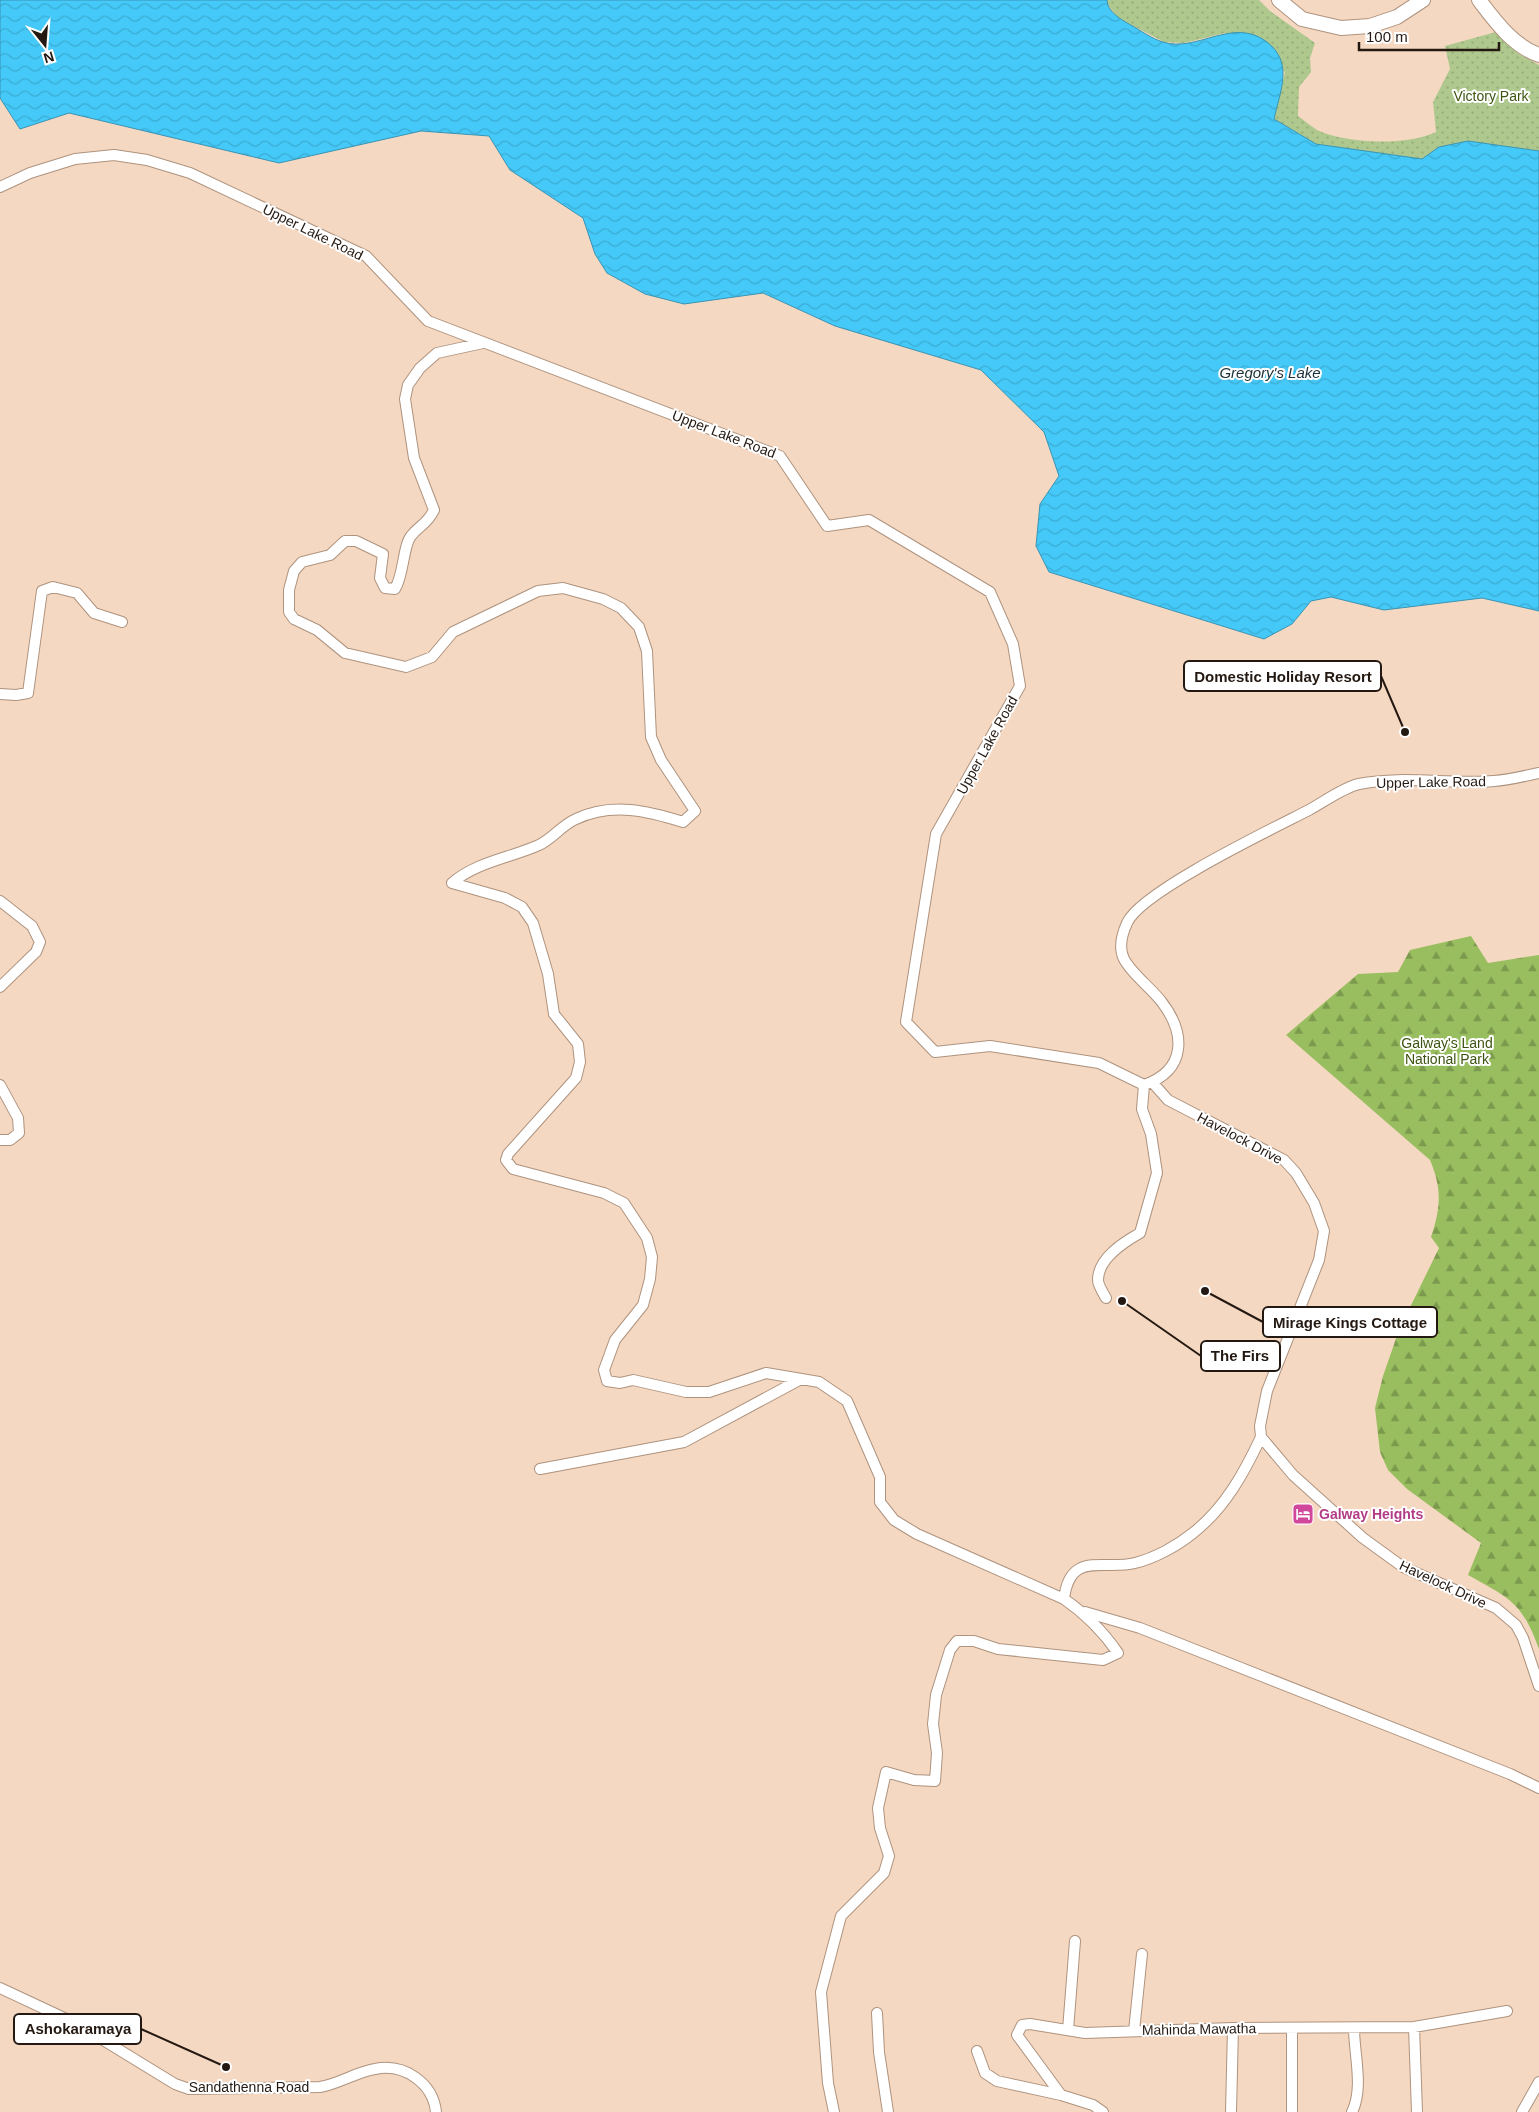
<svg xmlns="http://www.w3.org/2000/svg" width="1539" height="2112" font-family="Helvetica,sans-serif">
<defs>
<pattern id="grass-dots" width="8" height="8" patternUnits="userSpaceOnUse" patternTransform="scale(1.25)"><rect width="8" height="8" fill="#aec88d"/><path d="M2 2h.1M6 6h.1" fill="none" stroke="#96ab79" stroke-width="1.8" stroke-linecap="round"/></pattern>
<pattern id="forest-firs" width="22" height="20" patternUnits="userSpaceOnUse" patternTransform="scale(1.25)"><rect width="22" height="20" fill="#98be5f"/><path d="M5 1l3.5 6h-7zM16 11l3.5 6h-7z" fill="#7c9a4d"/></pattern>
<pattern id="water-waves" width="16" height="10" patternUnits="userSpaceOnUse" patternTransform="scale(1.25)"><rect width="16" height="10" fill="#44c9f8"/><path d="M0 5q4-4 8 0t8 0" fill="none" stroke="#3bacd4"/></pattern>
</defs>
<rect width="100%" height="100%" fill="#f5d8c2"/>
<path fill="url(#grass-dots)" d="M1107,0H1259L1270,11L1315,43L1310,58L1311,72L1299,87L1298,116C1305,121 1311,126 1317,130C1347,144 1406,146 1436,132L1433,102L1450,69L1445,46L1496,32L1519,54L1539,65V151L1468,141L1439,147L1422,159L1316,144L1274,119L1285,72L1225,33L1184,43L1164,42L1118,18L1107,4Z"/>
<path fill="url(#forest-firs)" d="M1471,936L1488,963L1539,955V1649C1522,1602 1509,1598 1468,1575L1481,1543L1407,1489L1388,1470L1380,1452L1375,1408L1383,1376L1399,1330L1439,1248L1431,1237C1441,1207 1442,1189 1430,1160L1286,1035L1358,974L1398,972L1410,950Z"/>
<path fill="url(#water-waves)" stroke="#3a94b3" d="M0,0H1107C1107,11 1120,19 1129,24C1140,30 1152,39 1163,42C1197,53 1233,16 1267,42C1294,63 1280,91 1274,119L1316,144L1422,159L1439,147L1468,141L1539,151V611L1482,598L1384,610L1331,597L1311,601L1292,624L1264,639L1049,572L1036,546L1040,504L1059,476L1044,432L981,370L835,326L763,293L684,304L645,294L607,273L595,254L583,218L510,170L489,136L421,131L279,163L69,113L20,129L0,98Z"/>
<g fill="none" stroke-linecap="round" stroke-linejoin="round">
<g stroke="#ae937e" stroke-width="12">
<path id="minor" d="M0,187L30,173L75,159L114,155L147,160L190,173L366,256L428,321L780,456L827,526L869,520L990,592L1013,644L1020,686L936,834L906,1022L935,1052L990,1046L1099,1063L1144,1085C1187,1070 1186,1033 1161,1001C1151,988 1131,973 1124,959C1118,947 1122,934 1127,923C1140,892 1274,828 1309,810C1322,803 1344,787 1359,784C1404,775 1449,785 1494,781C1509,780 1524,776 1539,773
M0,694L16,695L28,693L42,591L53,587L77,593L94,613L122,622
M452,883C476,862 510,858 539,845C552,839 562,825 576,819C612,802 648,811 683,822L695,811L661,760L651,737L647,651L639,627L621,608L603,599L563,588L538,591L453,632L432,657L406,667L345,653L317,630L294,619L289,612V590L294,571L302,562L330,555L345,541H356L383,554L380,578L385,588L395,589C404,574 403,546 411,536C419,525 426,526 434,510L414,458L405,399L408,385L420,368L437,353L483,343
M452,883L505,898L522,907L533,923L548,974L554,1014L578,1044L580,1062L576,1078L508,1154L506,1160L513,1169L604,1193L624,1203L647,1238L652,1257L650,1279L643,1305L615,1340L604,1370L607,1381L620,1383L633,1380L686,1392H709L766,1373L819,1382L847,1401L880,1477V1502L894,1520L917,1534L1064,1599
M0,901L32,926L40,942L36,952L0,987
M1152,1082L1168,1100L1284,1160L1296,1173L1314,1203L1324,1231L1319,1260L1267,1391L1260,1426L1261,1437L1293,1475L1363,1538L1403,1567L1496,1608L1516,1625L1523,1638L1539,1686
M0,1085L18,1118L19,1133L10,1140H0
M1106,1298C1103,1293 1098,1285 1098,1280C1098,1258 1124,1242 1140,1233L1157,1173L1151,1134L1142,1109L1144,1085
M540,1469L684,1442L801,1379
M1085,1612L1140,1628L1510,1774L1539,1788
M0,1988L77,2024L175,2084L189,2089L320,2087C339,2084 356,2072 375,2069C404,2063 433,2083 436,2112
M877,2013L879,2052L888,2112
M1414,2027L1417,2112
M1292,2028V2112
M1068,2030L1075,1941
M1134,2031L1142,1954
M977,2051L985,2073L997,2081L1061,2095
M834,2112L828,2083L821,1992L841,1916L884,1873L889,1856L880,1828L878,1808L886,1772L914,1780L935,1781L937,1753L933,1724L936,1695L950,1650L957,1641H974L998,1649L1103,1660L1118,1653C1102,1630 1086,1614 1064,1599C1070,1550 1103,1571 1135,1563C1155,1558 1177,1546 1193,1533C1225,1508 1244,1473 1261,1437
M1103,2112L1093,2105L1061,2095L1017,2035L1022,2025L1030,2024L1085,2033L1233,2028L1414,2027L1507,2011
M1231,2112L1233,2028
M1352,2112C1364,2088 1354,2054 1354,2028
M1522,2112L1539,2082"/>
</g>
<g stroke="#ae937e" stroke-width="16">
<path id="highway" d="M1279,0L1302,19L1341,28L1370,26L1397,17L1423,0
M1479,0C1495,21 1513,46 1539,55"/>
</g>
<use href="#minor" stroke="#fff" stroke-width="10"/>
<use href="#highway" stroke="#fff" stroke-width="14"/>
</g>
<defs>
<g id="hotel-square" transform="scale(1.125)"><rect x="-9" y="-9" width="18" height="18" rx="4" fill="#d1479c" stroke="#fff"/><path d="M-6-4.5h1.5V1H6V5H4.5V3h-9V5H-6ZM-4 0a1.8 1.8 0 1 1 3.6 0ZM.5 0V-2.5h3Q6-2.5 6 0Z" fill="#fff"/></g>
</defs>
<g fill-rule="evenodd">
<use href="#hotel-square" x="1303" y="1514"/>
</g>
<g text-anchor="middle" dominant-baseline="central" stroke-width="4" stroke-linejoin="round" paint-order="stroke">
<g font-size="14" fill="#3d5411" stroke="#fff">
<text x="1491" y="96">Victory Park</text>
<text x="1447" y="1043">Galway's Land<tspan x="1447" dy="16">National Park</tspan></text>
</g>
<g font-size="14" fill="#241912" stroke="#fff">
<text transform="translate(313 232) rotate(26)">Upper Lake Road</text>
<text transform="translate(724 434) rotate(21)">Upper Lake Road</text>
<text transform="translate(987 745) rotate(-61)">Upper Lake Road</text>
<text transform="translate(1431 782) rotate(-1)">Upper Lake Road</text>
<text transform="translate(1240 1138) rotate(28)">Havelock Drive</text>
<text transform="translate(1443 1584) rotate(25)">Havelock Drive</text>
<text transform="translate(1199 2029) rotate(-1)">Mahinda Mawatha</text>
<text x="249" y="2087">Sandathenna Road</text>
</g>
<g font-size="14" font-weight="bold" fill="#b23c85" stroke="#fff" text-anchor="start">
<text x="1319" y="1514">Galway Heights</text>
</g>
<g font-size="15" font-style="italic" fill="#1b3039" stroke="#fff">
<text x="1270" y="372">Gregory's Lake</text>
</g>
</g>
<path fill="none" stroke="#241912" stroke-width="2" d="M1405 732L1381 676M1205 1291L1263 1322M1122 1301L1201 1356M226 2067L141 2029"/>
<g fill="#241912" stroke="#fff" stroke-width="2">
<circle cx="1405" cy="732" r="5"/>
<circle cx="1205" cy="1291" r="5"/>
<circle cx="1122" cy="1301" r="5"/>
<circle cx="226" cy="2067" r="5"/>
</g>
<g fill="#fff" stroke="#241912" stroke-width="2">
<rect x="1184" y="661" width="197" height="30" rx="5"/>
<rect x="1263" y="1307" width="174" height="30" rx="5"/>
<rect x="1201" y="1341" width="79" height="30" rx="5"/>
<rect x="14" y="2014" width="127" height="30" rx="5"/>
</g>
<g font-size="15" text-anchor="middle" font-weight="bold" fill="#241912">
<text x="1283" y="682">Domestic Holiday Resort</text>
<text x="1350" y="1328">Mirage Kings Cottage</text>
<text x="1240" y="1361">The Firs</text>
<text x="78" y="2034">Ashokaramaya</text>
</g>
<g transform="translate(45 45) rotate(163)" stroke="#ffffff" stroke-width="4" paint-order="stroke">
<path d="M0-4L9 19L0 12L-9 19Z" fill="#241912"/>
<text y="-8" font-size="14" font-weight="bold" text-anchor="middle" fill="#241912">N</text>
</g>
<path d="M1359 42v8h140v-8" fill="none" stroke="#241912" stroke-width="2.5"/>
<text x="1366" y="42" font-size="15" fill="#241912" stroke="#ffffff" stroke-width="4" paint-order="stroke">100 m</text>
</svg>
